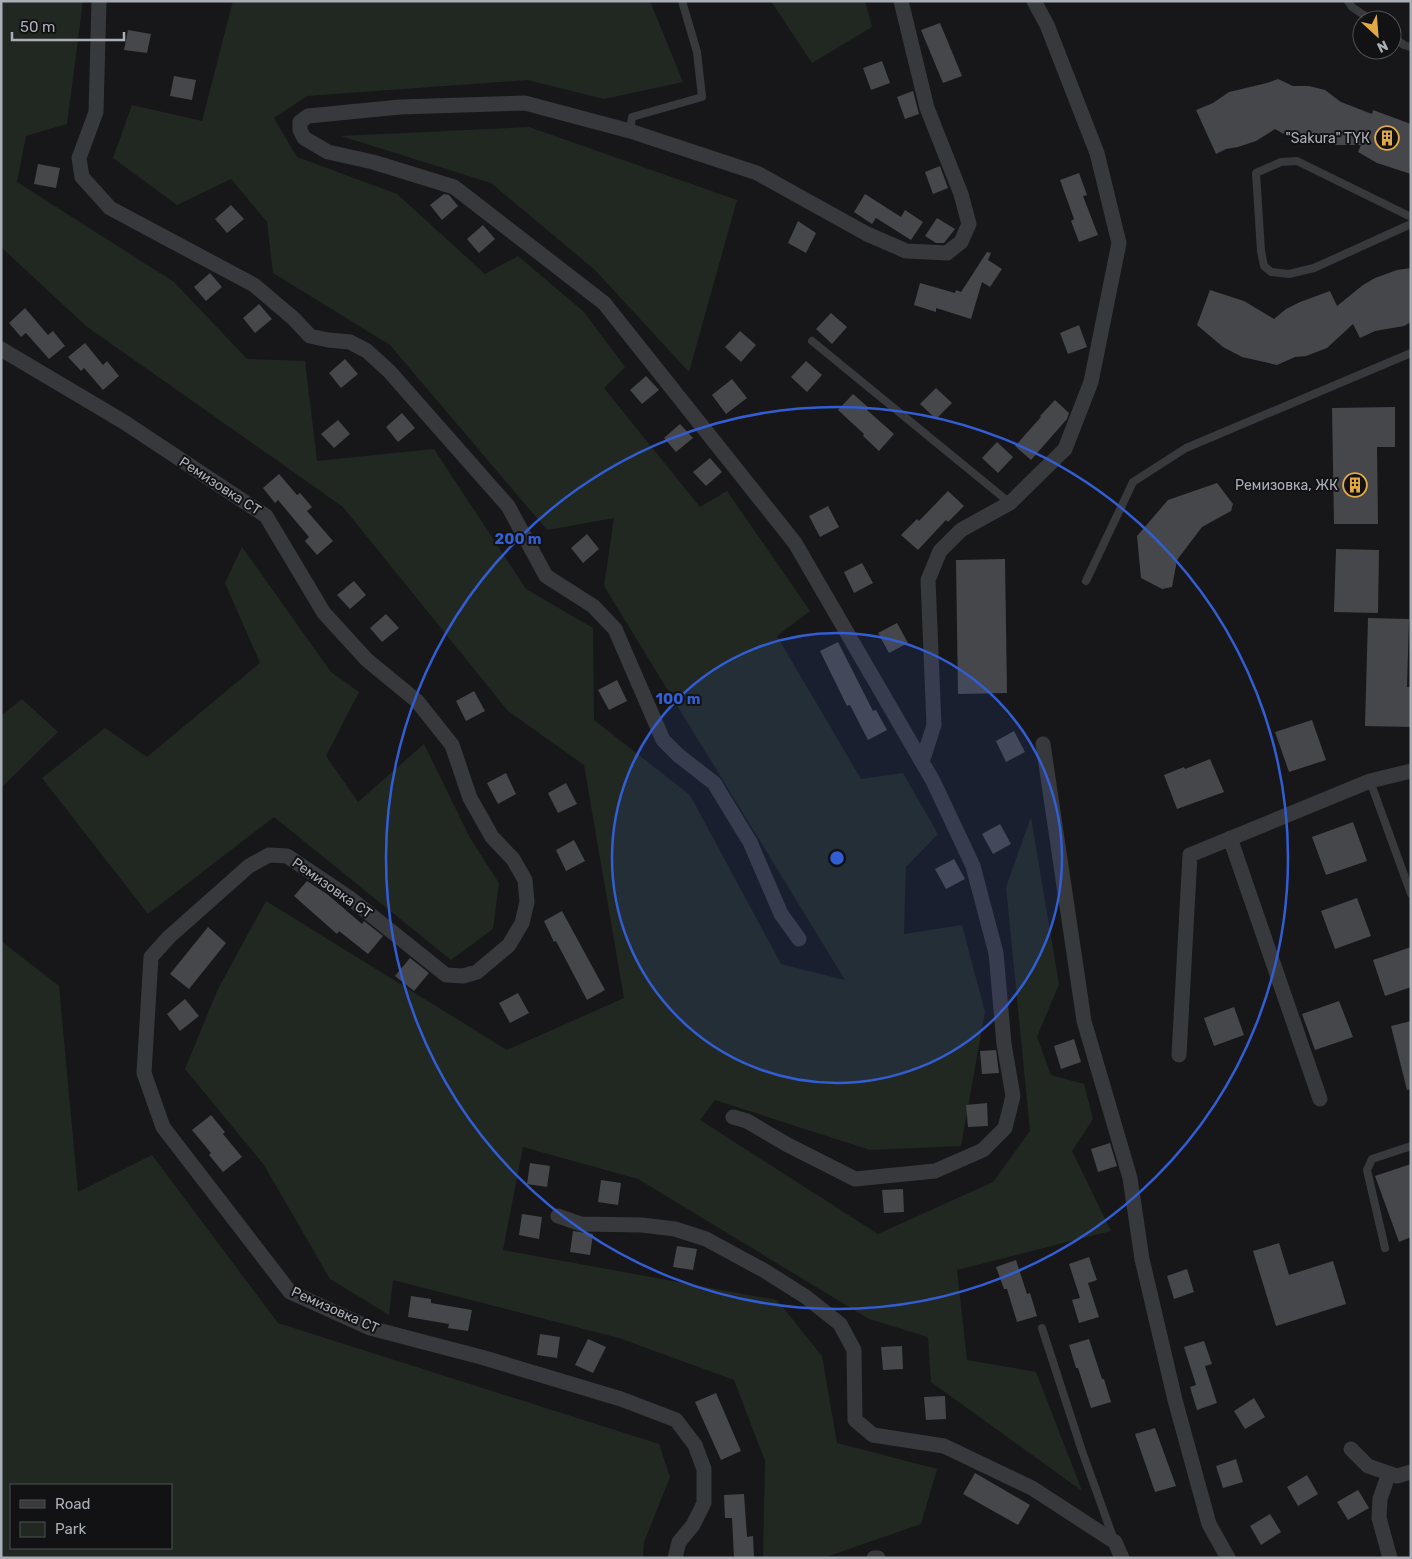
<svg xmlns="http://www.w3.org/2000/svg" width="1412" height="1559" font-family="Rubik,sans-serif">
<rect width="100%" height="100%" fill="#171719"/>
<path fill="#212822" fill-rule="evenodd" d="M1,1H83L67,124L26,136L17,182L174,282L247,359L305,361L317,461L434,449L526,589L593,628L594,720L690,795L781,964L845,980L604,586L614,518L547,530L390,345L273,273L267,222L231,179L177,205L113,158L132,105L202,121L233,1H650L683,82L604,99L527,80L307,96L274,118L297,157L397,194L485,274L518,256L584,312L625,367L604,388L700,507L727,491L810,611L777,636L861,779L903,773L938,834L906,867L904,934L962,925L985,1012L961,1146L870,1150L715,1100L700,1120L878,1234L993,1182L1030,1131L1006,887L1031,817L1059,984L1037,1037L1051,1075L1084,1084L1093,1119L1072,1151L1111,1231L957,1270L967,1360L1036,1372L1082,1491L931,1382L928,1337L869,1319L638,1179L523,1147L503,1250L777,1300L822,1356L837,1443L937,1469L921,1524L823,1558H763L765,1461L734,1380L619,1338L393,1280L389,1315L330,1279L264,1165L185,1069L218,989L266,901L507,1050L624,998L584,765L508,711L343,507L86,326L1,247Z
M771,1H865L872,27L812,63Z
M529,127L737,200L689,372L595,270L491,183L341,136Z
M242,547L331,672L359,692L326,756L358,802L424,744L470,838L499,883L493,929L451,960L274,817L148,914L42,778L105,728L147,757L260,663L225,583Z
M22,699L58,732L1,788V716Z
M1,941L59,986L78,1192L152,1155L278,1323L659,1444L670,1477L644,1542L643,1558H1ZM171,1485V1548H11V1485Z"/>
<path fill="#46474b" d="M940,23L962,76L943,83L921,30Z
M128,30L151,34L147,53L124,50Z
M882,61L890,83L871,90L863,68Z
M174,76L196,80L192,100L170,96Z
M1278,79L1293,86H1309L1325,90L1341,102L1372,114L1373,110L1411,124V174L1377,163L1358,152L1361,145H1335L1308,141L1282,133L1275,129L1256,141L1238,147L1226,149L1216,154L1196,110L1213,103L1229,92L1267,83Z
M913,91L919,114L905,119L897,97Z
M38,164L60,168L56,188L34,184Z
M940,166L948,188L933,194L925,172Z
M1079,173L1087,195L1083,196L1098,235L1079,242L1071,221L1074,219L1060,180Z
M444,194L449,195L458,206L442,220L430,205Z
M865,194L901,217L905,210L923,222L911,240L876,218L872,224L854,212Z
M231,205L244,219L227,233L215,219Z
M937,218L955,229L944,243H936L925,236Z
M798,221L816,233L806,253L788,243Z
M483,225L495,239L479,253L467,239Z
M987,252L991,253L988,260L1002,269L990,287L982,282L971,319L936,308V312L914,305L920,283L955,293L956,290L961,292Z
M1411,268V322L1404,326L1375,331L1360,338L1353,324L1327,348L1306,356L1295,357L1277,365L1242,357L1223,347L1197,325L1210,290L1244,301L1274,319L1286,309L1300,302L1330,291L1337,306L1363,285L1375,278L1397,270Z
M210,273L222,287L206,301L194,287Z
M259,304L272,319L255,333L243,318Z
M25,308L48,335L53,331L65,346L49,359L26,333L21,337L9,323Z
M831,313L847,327L832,344L816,329Z
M1079,325L1087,347L1068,354L1060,333Z
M740,331L756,345L741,362L725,347Z
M85,343L103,365L107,361L119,376L103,390L84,368L81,371L68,357Z
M345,359L358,374L341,388L329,373Z
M806,361L822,375L807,392L791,377Z
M646,376L659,390L642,404L630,390Z
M732,379L747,398L726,414L712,395Z
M936,388L952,403L936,419L920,404Z
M853,394L869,408L867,410L894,434L879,451L863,436L864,434L838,410Z
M1055,400L1069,413L1067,419L1031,460L1015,446L1041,417L1040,416Z
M1395,407V447H1377L1378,524H1334L1332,408Z
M402,413L415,428L398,442L386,427Z
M338,420L350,434L334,448L321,434Z
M680,424L693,438L676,452L664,438Z
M997,442L1013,457L998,473L982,458Z
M710,458L722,472L706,486L693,472Z
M279,474L297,495L300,493L312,507L307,511L333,541L317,555L305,541L309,537L278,500L275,503L263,488Z
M1217,483L1233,504L1231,511L1202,527L1177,560L1172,587L1162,589L1141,578L1137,536L1168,500Z
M948,491L964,506L948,522L946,520L918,550L901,535L917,519L919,521Z
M828,506L839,527L820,537L809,516Z
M587,534L599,549L583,563L571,548Z
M1336,549L1379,550L1378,613L1334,612Z
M1005,559L1007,693L958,694L956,560Z
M862,563L873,583L854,593L844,572Z
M354,581L366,595L350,609L337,595Z
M386,614L399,628L382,642L370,628Z
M1368,618L1409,619L1407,687H1411V727L1365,726Z
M897,623L908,643L889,653L878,633Z
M838,642L873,711L876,710L887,730L868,740L850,705L847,706L820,651Z
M617,680L627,701L609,710L598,690Z
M474,691L485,711L466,721L456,701Z
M1312,720L1326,760L1289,772L1275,732Z
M1014,731L1025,752L1006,762L996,741Z
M1210,759L1224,792L1177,809L1164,775L1184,767L1185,769Z
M506,773L516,794L498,804L487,783Z
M566,783L577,804L558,813L548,793Z
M1353,822L1367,861L1326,875L1312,837Z
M1000,824L1011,844L993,854L982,834Z
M574,840L585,861L566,871L556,850Z
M954,859L965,879L946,889L935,869Z
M307,881L327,894L362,924L364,921L383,936L368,954L339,931L337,934L294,896Z
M1357,898L1371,936L1335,949L1321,911Z
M562,911L605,990L587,1000L556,941L554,942L544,921Z
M208,927L226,943L189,989L170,974Z
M1411,947V987L1385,996L1373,960Z
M410,958L429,973L414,991L395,976Z
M518,993L529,1013L510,1023L499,1003Z
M185,999L199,1016L180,1031L167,1014Z
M1339,1001L1353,1037L1315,1050L1302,1014Z
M1234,1007L1244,1035L1214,1046L1204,1018Z
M1411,1021V1089L1407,1090L1391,1026Z
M1074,1039L1081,1062L1061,1069L1054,1046Z
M996,1050L999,1073L982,1074L980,1051Z
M987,1103L988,1126L968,1127L966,1105Z
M211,1115L225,1132L223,1134L242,1157L223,1172L209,1155L211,1153L192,1130Z
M1110,1143L1117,1166L1098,1172L1091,1149Z
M530,1163L550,1166L547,1187L527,1184Z
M1411,1164V1237L1399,1242L1375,1176Z
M601,1180L621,1183L618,1205L598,1202Z
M903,1189L904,1212L884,1213L882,1190Z
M522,1214L542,1217L539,1239L519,1235Z
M573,1231L593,1234L590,1255L570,1252Z
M1279,1243L1289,1275L1333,1261L1346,1304L1276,1326L1253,1251Z
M677,1246L697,1249L693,1270L673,1267Z
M1089,1257L1097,1280L1088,1283L1099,1317L1079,1323L1072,1300L1080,1298L1069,1264Z
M1016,1260L1027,1294L1030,1293L1037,1316L1017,1322L1007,1289H1004L996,1267Z
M1187,1269L1194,1292L1174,1299L1167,1276Z
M411,1296L431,1299V1303L472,1310L468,1331L448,1328L449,1324L408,1317Z
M540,1334L560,1337L557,1358L537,1355Z
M588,1339L606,1347L593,1373L575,1365Z
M1089,1339L1102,1379H1104L1111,1402L1091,1408L1078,1368H1076L1069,1345Z
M1204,1341L1212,1364L1205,1366L1217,1403L1197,1410L1190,1387L1196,1385L1184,1347Z
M902,1346L903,1369L883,1370L881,1347Z
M716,1393L741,1451L721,1460L695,1402Z
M945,1396L946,1419L926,1420L924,1397Z
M1254,1398L1265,1417L1245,1429L1234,1411Z
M1155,1428L1176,1486L1155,1492L1135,1434Z
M1236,1459L1243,1482L1223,1488L1216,1466Z
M975,1473L1030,1505L1018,1525L963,1494Z
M1307,1475L1318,1494L1298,1506L1287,1487Z
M1358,1490L1369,1508L1348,1520L1337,1502Z
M744,1494L747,1537L753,1536L754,1558H734L732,1518H725L724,1495Z
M1270,1514L1281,1532L1261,1545L1250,1526Z"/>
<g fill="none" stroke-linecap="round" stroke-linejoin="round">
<path stroke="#38393d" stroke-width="8" d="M1348,1L1352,7L1371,20
M1392,36L1404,45L1411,47
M630,131L632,117L702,97L697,52L682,1
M1411,217L1297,161L1281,162L1256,173L1261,251L1264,266L1271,272L1289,274L1314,268L1411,224
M812,341L1010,503
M1086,581L1133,482L1186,448L1411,353
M1370,781L1411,894
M1385,1248L1367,1170L1372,1159L1411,1146
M1042,1328L1082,1451L1114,1540"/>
<path stroke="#38393d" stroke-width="15" d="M99,1L96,112L79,158L82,177L110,208L254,285L293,318L310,336L328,340L350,342L367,351L389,371L508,506L546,576L593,606L615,629L663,740L678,755L714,783L750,842L781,914L799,939
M1,349L124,422L266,516L324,613L367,660L417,701L452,745L470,798L492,837L513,859L525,880L527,902L522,923L509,945L477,972L463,976L446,975L351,899L287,856L269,855L249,866L169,937L151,957L144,1073L163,1127L290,1292L370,1328L481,1357L621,1399L676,1420L695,1445L704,1469V1503L693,1525L679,1542L675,1558
M1043,744L1084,1021L1130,1178L1142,1259L1175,1400L1209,1524L1228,1558
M922,762L934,725L928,580L940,551L961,530L1010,503L1065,449L1091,382L1119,243L1097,153L1047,25L1034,1
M1230,838L1320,1099
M1179,1055L1190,855L1370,781L1411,771
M733,1117L747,1121L786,1144L855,1179L935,1171L983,1150L1005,1128L1013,1096L1004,1044L996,953L973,866L933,781L795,543L604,303L454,187L373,162L328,152L304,138L300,130V122L308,116L400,107L525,103L630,131L757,173L867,234L906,251L947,253L961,242L969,224L961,194L927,108L901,1
M558,1216L581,1224L642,1225L675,1229L706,1239L765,1271L806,1297L840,1324L854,1350L855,1420L873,1435L944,1446L1032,1488L1115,1542L1122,1558
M1351,1449L1368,1466L1397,1476L1411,1472
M1389,1473L1380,1499L1379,1518L1390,1558
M874,1558H878"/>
</g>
<circle cx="837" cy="858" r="225" fill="#325dd3" fill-opacity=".12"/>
<g fill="none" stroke="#325dd3" stroke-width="2.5">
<circle cx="837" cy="858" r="225"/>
<circle cx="837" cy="858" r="451"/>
</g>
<defs>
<g id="building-ring" transform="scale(1.25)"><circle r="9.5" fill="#121214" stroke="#e1a946" stroke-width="1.5"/><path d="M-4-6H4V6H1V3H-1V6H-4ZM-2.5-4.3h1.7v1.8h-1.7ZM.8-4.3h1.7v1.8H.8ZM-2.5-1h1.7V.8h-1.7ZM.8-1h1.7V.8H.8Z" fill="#e1a946"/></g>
</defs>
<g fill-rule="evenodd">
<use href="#building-ring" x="1387" y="138"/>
<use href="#building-ring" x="1355" y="485"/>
</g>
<g text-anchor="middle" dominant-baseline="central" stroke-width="4" stroke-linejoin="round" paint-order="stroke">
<g font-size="14" fill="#aaafb7" stroke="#121214" text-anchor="end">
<text x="1370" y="138">"Sakura" ТҮК</text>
<text x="1338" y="485">Ремизовка, ЖК</text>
</g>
<g font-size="14" fill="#aaafb7" stroke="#121214">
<text transform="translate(220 486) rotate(33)">Ремизовка СТ</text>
<text transform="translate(332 888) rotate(35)">Ремизовка СТ</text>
<text transform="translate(335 1310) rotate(24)">Ремизовка СТ</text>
</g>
</g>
<circle cx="837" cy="858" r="8" fill="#325dd3" stroke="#121214" stroke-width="2.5"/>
<g font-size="15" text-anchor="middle" font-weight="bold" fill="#325dd3" stroke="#121214" stroke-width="4" stroke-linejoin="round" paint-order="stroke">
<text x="518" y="544">200 m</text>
<text x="678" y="704">100 m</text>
</g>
<rect width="1412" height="1559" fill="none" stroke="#aaafb7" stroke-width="5"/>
<rect x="10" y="1484" width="162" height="65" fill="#121214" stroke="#4f5155"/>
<rect x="20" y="1500" width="25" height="8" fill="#38393d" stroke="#4f5155"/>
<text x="55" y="1509" font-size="15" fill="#aaafb7">Road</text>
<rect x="20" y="1522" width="25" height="15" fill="#212822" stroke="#4f5155"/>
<text x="55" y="1534" font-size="15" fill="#aaafb7">Park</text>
<g transform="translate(1377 35) rotate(154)"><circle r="24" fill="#121214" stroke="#4f5155"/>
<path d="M0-4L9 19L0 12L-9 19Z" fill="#e1a946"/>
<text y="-8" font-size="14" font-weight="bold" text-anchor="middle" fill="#aaafb7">N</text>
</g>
<path d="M12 32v8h112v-8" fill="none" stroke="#aaafb7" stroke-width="2.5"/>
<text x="20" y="32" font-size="15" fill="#aaafb7" stroke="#121214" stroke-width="4" paint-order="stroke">50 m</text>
</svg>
